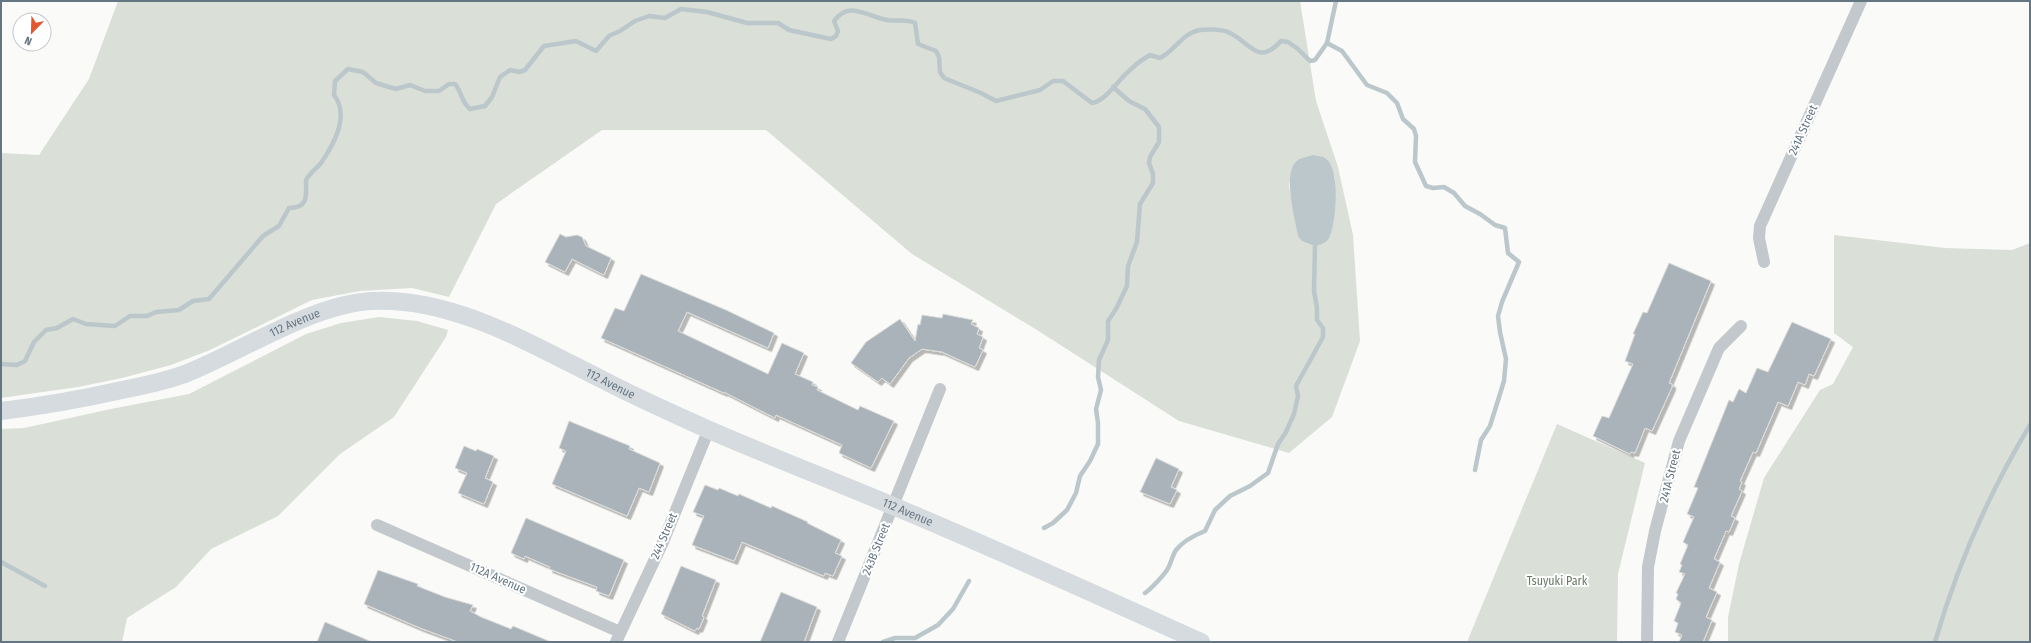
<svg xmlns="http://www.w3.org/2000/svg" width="2031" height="643" font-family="'Fira Sans Condensed',sans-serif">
<defs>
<filter id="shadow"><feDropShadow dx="3.5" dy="3.5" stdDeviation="0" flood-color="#0004"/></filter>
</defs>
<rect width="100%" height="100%" fill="#fafaf8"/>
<path fill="#dadfd7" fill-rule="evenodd" d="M118,1H1300L1316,101L1338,167L1353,235L1360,341L1332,417L1289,453L1179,421L1037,330L912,254L766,130H602L496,204L449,297L412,288L360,291L312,300L210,350L171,365L122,378L78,387L1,398V153L39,155L89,79ZM1292,168L1335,177L1334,209L1330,237L1298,236L1289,186Z
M1834,235L1945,248L2012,250L2030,243V636L2029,642H1728V617L1739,564L1764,478L1820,390L1833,384L1853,347L1834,333Z
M379,317L417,321L448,330L446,337L394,417L340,454L278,516L211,549L176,587L127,618L122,642H1V429L24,428L111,409L189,394L306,334L341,323Z
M1557,424L1645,463L1618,574L1617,642H1467Z"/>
<path fill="#bbc7cb" d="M1313,155C1316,156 1322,156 1325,158C1341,168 1336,221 1330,236C1328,242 1321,245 1315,246L1302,241L1298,236C1295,219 1284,179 1294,164C1298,158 1306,157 1313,155Z"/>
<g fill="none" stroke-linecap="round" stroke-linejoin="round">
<path stroke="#bbc7cb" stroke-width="4.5" d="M1327,43L1342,51L1367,85L1387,93L1397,103L1403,119L1414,129L1416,136L1415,162L1426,186L1433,188L1444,187L1454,193L1465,206L1480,214L1495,225L1505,228L1508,253L1519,262L1502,302L1498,316L1500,332L1506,359L1504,381L1490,426L1481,440L1475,470
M1,364L17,365L25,361L34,342L46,330L57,328L73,319L86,324L115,326L130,316H147L156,312L179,310L193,301L209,299L263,236L279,226L289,208C309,208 306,195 306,180C310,173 316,169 321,163C334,144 350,116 334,95L335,81L348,69L363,72L376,83L396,89L410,85L425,91H439L449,84H455C462,92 461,102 470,109L485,106L492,97L500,77L510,70L519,72L525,70L544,46L576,41L596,51L609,36L620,31L635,21L649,16L665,18L681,9L707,12L747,23H778L789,30L831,39L836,36L838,31L834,21C849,0 866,16 887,20C897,22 905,18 915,23L918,44L936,51L939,57L940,72L944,78L981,93L996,101L1040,90L1053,81H1063L1092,103C1107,100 1118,80 1130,70C1136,64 1143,59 1150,55L1160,58C1175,51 1182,33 1200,30C1208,29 1223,29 1230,33C1252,44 1258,66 1281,41L1288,42L1298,49L1310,61L1315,60L1327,43L1336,1
M1044,528L1053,523L1067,510L1076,493L1080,476L1090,461L1098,444V423L1096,409L1101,390L1098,377L1099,360L1108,340V321L1116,309L1127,286L1128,266L1137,242L1140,204L1153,183V174L1149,163L1150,157L1159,142V127L1145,109L1129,101L1113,87
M1,562L45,586
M1145,593C1151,589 1163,576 1167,570C1171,564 1172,556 1176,550C1183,541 1195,535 1205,531L1215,510L1230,496L1250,486L1268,473L1278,444L1286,432L1294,414L1298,396L1296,386L1323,337V328L1317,320V308L1314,291L1315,246
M883,642L895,638H915L938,625L953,609L969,581
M1935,642C1957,566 1989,493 2030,425"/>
</g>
<path fill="#aab3b9" stroke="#dcdcda" filter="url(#shadow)" d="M560,234L566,237L577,235L582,237L586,246L611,258L604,275L572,259L565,272L545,262Z
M1669,263L1711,281L1669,383L1672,384V387L1652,431L1645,428L1635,453L1631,452L1630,454L1593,436L1602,416L1609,418L1620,393L1633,364L1625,361L1635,334H1633L1643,312L1647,313Z
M641,274L726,310L774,333L768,348L687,312L678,331L768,374L782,343L804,353L795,374L813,382L812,385L818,387L817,390L858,410L860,406L894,421L871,468L839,453L842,445L776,415L775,418L724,392V393L601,338L615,308L624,311Z
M943,314L973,320L971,324L979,328L977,334L983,337L979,348L983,350L975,367L942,352L922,349L909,358L890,384L882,378L878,382L851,363L866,342L900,319L915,341L918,324L920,325L922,315L942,318Z
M1792,322L1831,339L1814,376L1809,374L1805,385L1798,382L1788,406L1778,402L1756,453L1753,452L1740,481L1742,482L1739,489L1742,491L1731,516L1735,518L1729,532L1726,531L1714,559L1720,562L1709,588L1717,592L1706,617L1712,620L1703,642H1679L1682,635L1675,632L1678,623L1674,621L1681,603L1676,599L1678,594L1676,593L1685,574L1679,572L1682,565L1680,564L1688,545L1683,542L1694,517L1687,514L1698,488L1694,487L1729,400L1733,402L1739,389L1746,393L1757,368L1768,372Z
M569,421L630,446L629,449L660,463L649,492L639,488L627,516L552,484L566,451L559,448Z
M464,446L476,451L477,449L494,456L485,478L493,482L484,504L458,493L467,473L455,468Z
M1156,458L1179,469L1171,487L1177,490L1170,504L1140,492Z
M705,485L718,490L719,488L738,496L739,494L771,508L772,506L808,522L807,523L841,540L835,553L842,556L833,576L825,573L824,576L742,542L734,561L692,545L704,516L693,512Z
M526,518L624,560L609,596L596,591L597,587L549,569L550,567L525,556L524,559L511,553Z
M681,566L716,580L702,616L704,617L699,629L697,628L695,631L661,614Z
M378,570L418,584L417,586L445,597L473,605L470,611L481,617L511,629L513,626L551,642H458L420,628L364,604Z
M781,592L817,607L804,642H760Z
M325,622L372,642H317Z"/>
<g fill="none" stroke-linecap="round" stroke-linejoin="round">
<path stroke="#c3c8cc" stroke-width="12" d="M1764,262L1759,238L1760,226L1861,1
M377,525L620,632
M616,642L663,542L709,429
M838,642L940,389
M1647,642L1648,567L1655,531L1679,441L1719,348L1741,326"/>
<path stroke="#d6dbdf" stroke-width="18" id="s1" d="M1,411C42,406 82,399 122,390C143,386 165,381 185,374C243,351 310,305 371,301C453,296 536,347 607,382C640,399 674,414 707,429C769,456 831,480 893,506C996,549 1099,596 1201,642"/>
</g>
<g text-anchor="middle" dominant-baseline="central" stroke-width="4" stroke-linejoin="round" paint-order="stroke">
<g font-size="12" fill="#657683" stroke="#fff">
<text transform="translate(1803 130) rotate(-66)">241A Street</text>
<text stroke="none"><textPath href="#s1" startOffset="309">112 Avenue</textPath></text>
<text stroke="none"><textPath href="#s1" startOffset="645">112 Avenue</textPath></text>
<text transform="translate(1670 476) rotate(-76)">241A Street</text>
<text stroke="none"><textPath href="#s1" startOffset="969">112 Avenue</textPath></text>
<text transform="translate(664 536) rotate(-67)">244 Street</text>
<text transform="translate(876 549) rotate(-68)">243B Street</text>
<text transform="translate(498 578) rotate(24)">112A Avenue</text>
</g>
<g font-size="12" fill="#687a64" stroke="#fff">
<text x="1557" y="581">Tsuyuki Park</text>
</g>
</g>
<rect width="2031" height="643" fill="none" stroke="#657683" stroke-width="4"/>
<g transform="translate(32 32) rotate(203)"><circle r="19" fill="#ffffff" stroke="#c1c8cd"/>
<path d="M0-3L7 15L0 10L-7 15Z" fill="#e4572e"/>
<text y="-6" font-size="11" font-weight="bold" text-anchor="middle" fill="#657683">N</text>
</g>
</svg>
